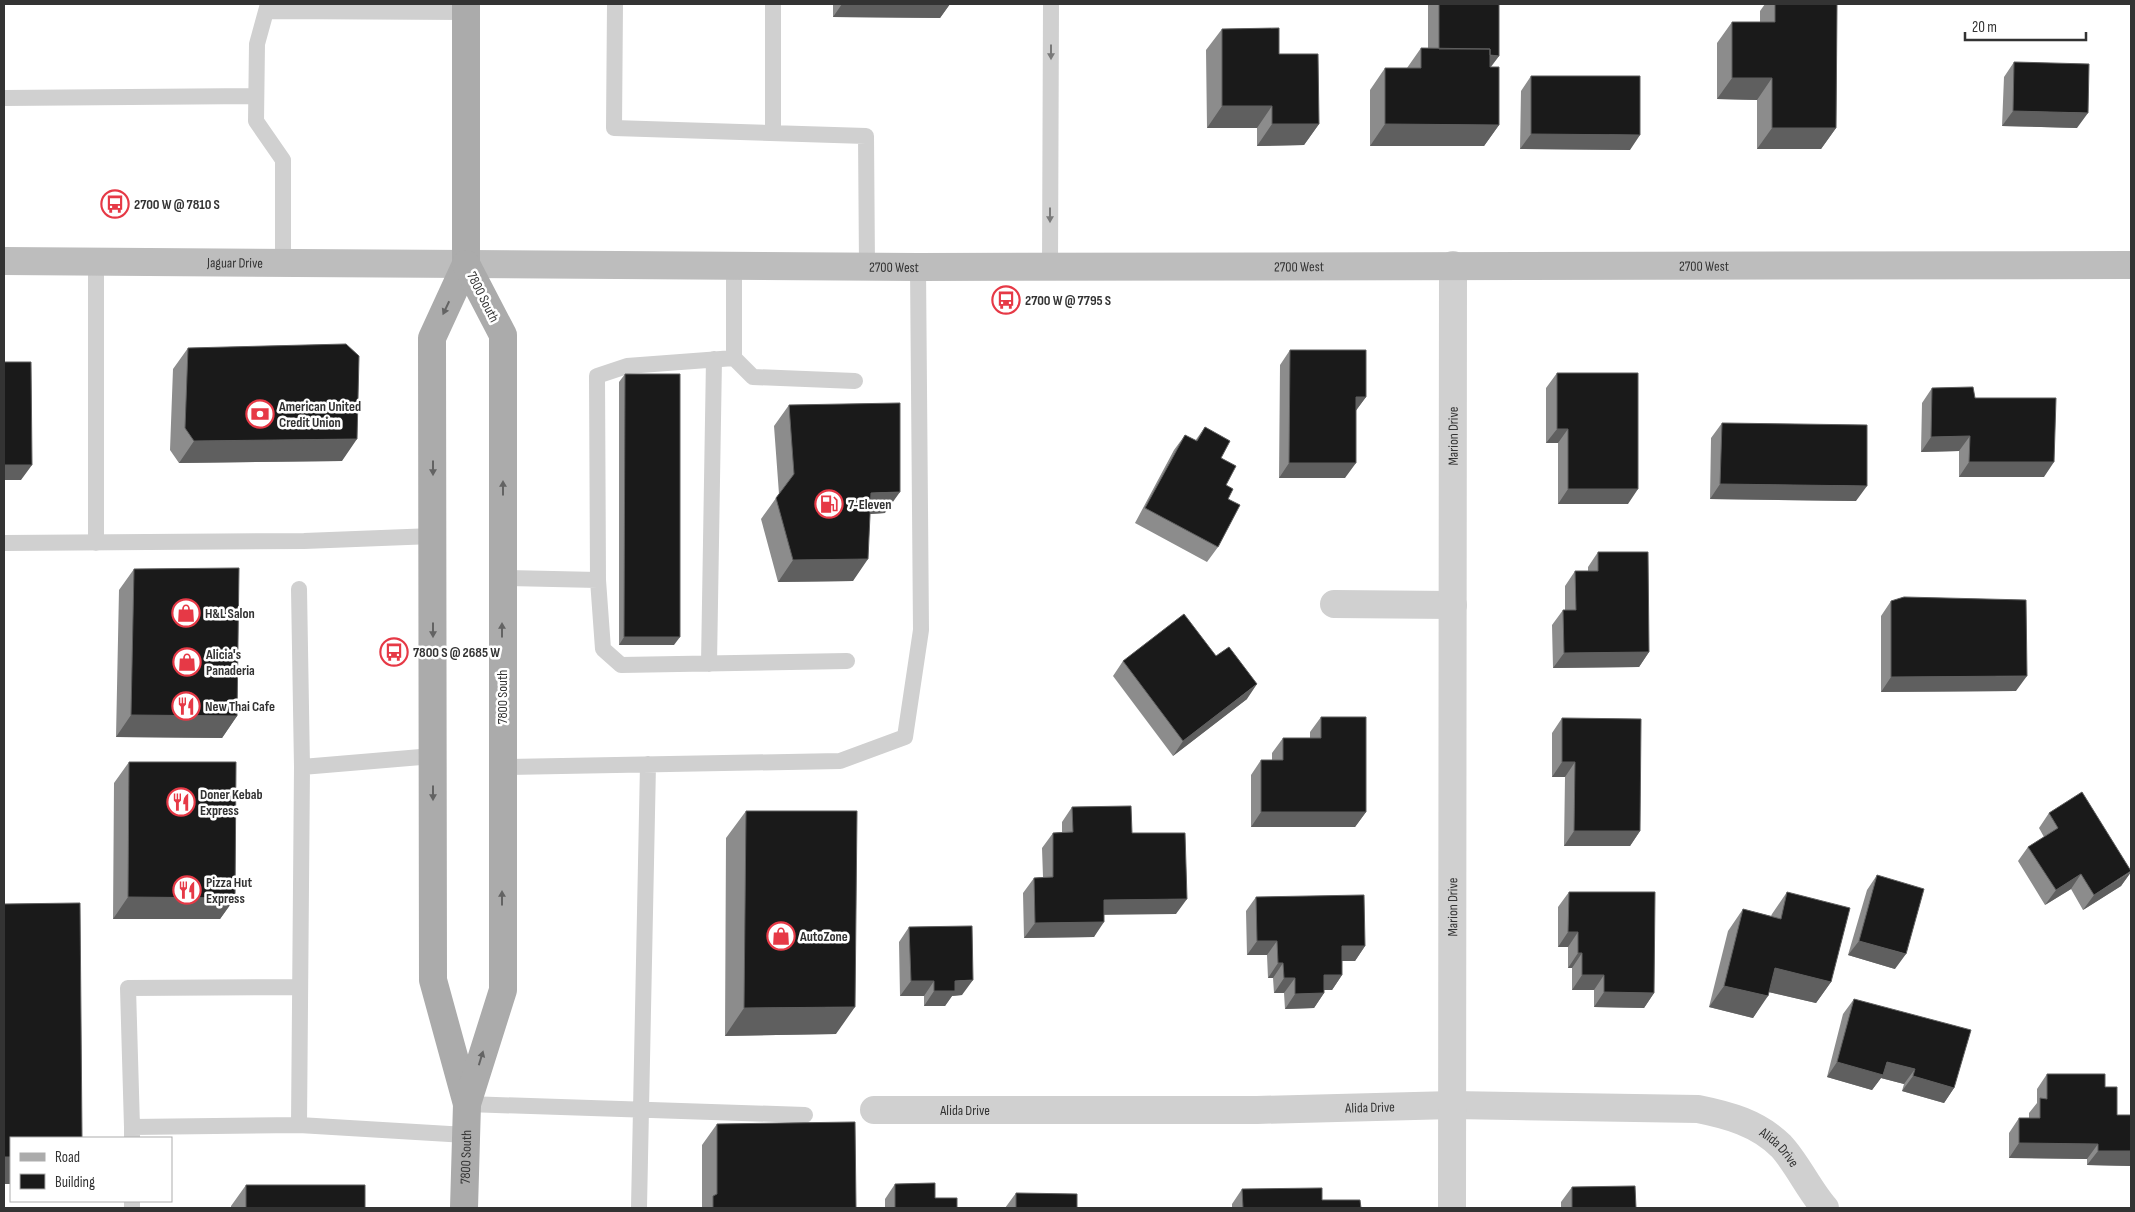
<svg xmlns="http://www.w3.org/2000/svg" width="2135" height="1212" font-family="'Sofia Sans Condensed',sans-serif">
<rect width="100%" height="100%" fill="#fff"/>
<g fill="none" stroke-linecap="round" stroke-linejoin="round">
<path stroke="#d0d0d0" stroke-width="16" d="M268,4L257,44L256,121L283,160V263
M615,4L614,128L866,136L867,266
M773,4V133
M267,11L466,12
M4,98L256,96
M1050,266L1051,4
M734,358L753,377L855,381
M4,543L304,541L433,536
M96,543V262
M503,578L598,580L603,649L621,665L847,661
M598,580L597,376L627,366L734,358V265
M299,589L302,767L299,1125
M709,664L714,359
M302,767L433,756
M502,767L840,761L905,737L921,630L918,267
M467,1104L805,1115
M132,1127L128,988L300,987
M132,1138V1127L299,1125L466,1135
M132,1201V1208
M639,1208L648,764"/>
<g stroke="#d0d0d0" stroke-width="28">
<path d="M1334,604L1453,605"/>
<path id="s1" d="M874,1110H1257L1453,1105L1698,1109C1728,1115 1758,1123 1781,1146C1797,1163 1809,1190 1825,1208"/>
<path id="s2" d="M1452,1208L1453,265"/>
</g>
<path stroke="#bdbdbd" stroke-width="28" id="s3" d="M4,261L918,267L2131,265"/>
<g stroke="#ababab" stroke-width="28">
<path d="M466,4V264L432,338L433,980L467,1104"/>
<path id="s4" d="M464,1208L467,1104L503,990V335L466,264"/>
</g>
</g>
<path fill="#8c8c8c" d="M833,4H950L940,18L833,17Z
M1428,4H1499V56L1491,67L1499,125L1484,146H1370V90L1385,68H1407L1421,48H1428Z
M1765,4H1837L1836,128L1821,149H1757V100L1717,99V43L1732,22H1760V11Z
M1222,29L1279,54L1319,124L1304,145L1257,146V128H1207L1206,50Z
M2014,62L2077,128L2002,126L2004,77Z
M1531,76L1630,150L1520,149L1521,91Z
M188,348L342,461L179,463L170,450L173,369Z
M1290,350L1366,397L1356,410L1345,478H1279L1280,365Z
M1557,373L1628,504H1558V443H1546V388Z
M625,374L674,645H619V382Z
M1932,388L1975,398L2044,477H1959V451L1921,452L1922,403Z
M789,405L885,513L870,514L853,581L778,582L761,519L779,494L774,426Z
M1722,423L1856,501L1710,499L1711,438Z
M1205,427L1221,458L1228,499L1218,547L1207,562L1135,523L1174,450L1185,435L1195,441Z
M1598,552L1649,652L1639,667L1553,668L1552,625L1563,610H1565V586L1575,571H1588V567Z
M134,569L237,716L222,738L116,737L119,590Z
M1891,601L2016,691L1881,692V616Z
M1123,661L1247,699L1173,756L1113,676Z
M1321,717L1366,812L1355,827H1251V775L1261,760H1272V753L1283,738H1310V732Z
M1562,718L1640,831L1630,846H1564L1565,777H1552V733Z
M129,762L235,898L220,919H113L114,783Z
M1072,807L1132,833L1176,914H1104L1094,937L1024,938L1023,893L1034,878L1043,877L1042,848L1053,833L1062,832V822Z
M746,811L836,1034L725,1036L726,838Z
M2049,813L2131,872L2121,886L2083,910L2071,889L2045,905L2018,861L2028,847L2044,837L2039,828Z
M1877,875L1895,969L1848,955L1867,890Z
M1569,892L1654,993L1644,1008L1594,1007V990H1572V968H1568V947H1558V907Z
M1787,892L1831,982L1816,1003L1769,992L1753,1018L1709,1007L1728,931L1743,909L1771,916L1772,914Z
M1256,897L1365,946L1355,961H1342V975L1332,990H1324V993L1314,1008L1285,1009L1284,993H1274L1273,978H1268L1267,955H1247L1246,911Z
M909,927L962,995L952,996L945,1006H924V996H900L899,942Z
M1854,999L1954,1088L1944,1103L1902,1091L1904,1084L1881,1078L1872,1090L1827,1077L1843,1014Z
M2047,1074L2105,1087L2117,1115L2131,1166L2087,1165V1159L2009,1158V1133L2019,1118H2029V1113L2037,1103V1089Z
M717,1124L856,1208H702V1145Z
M895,1184L935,1198L957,1208H885V1199Z
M246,1185L365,1208H231V1206Z
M1572,1187L1636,1208H1561V1202Z
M1242,1189L1322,1200L1361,1208H1232V1204Z
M1016,1193L1077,1208H1005Z"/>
<path fill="#5f5f5f" d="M842,4H950L940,18L833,17Z
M1439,55L1499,56L1488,70Z
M1732,78H1772L1757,100L1717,99Z
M1222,106H1272L1257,128H1207Z
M2013,111L2088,113L2077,128L2002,126Z
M1272,124H1319L1304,145L1257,146Z
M1385,124L1499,125L1484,146H1370Z
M1772,128H1836L1821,149H1757Z
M1531,134L1640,135L1630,150L1520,149Z
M1356,397H1366L1355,412Z
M1557,429H1568L1558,443H1546Z
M1970,436L1959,451L1921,452L1931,437Z
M357,439L342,461L179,463L194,441Z
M1969,462H2054L2044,477H1959Z
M1289,463H1356L1345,478H1279Z
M4,465H32L21,480H4Z
M1720,484L1867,486L1856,501L1710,499Z
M1568,489H1638L1628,504H1558Z
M900,492L885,513L856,515L871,493Z
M868,559L853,581L778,582L793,560Z
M624,637H680L674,645H619Z
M1649,652L1639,667L1553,668L1564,653Z
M2027,676L2016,691L1881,692L1891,677Z
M1257,684L1247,699L1173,756L1183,741Z
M131,715L237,716L222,738L116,737Z
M1562,762H1575L1565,777H1552Z
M1261,812H1366L1355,827H1251Z
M1574,831H1640L1630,846H1564Z
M2131,872L2121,886L2083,910L2094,895Z
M2081,874L2071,889L2045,905L2056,890Z
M128,897L235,898L220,919H113Z
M1187,899L1176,914L1093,915L1104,900Z
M1104,922L1094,937L1024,938L1035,923Z
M1568,932H1578L1568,947H1558Z
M1257,941H1277L1267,955H1247Z
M1859,941L1906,954L1895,969L1848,955Z
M1342,946H1365L1355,961H1331Z
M1578,953H1582L1572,968H1568Z
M1278,963H1283L1273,978H1268Z
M1775,968L1831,982L1816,1003L1760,990Z
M1324,975H1342L1332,990H1314Z
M1582,975H1604L1594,990H1572Z
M1284,978H1295L1284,993H1274Z
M973,980L962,995L952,996L945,1006H924L934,991L955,981Z
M911,981H934L924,996H900Z
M1724,986L1768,996L1753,1018L1709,1007Z
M1604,992L1654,993L1644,1008L1594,1007Z
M1324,993L1314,1008L1285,1009L1295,994Z
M855,1007L836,1034L725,1036L744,1008Z
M1837,1062H1887L1915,1069L1904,1084L1881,1078L1872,1090L1827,1077Z
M1913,1076L1954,1088L1944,1103L1902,1091Z
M2019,1143L2098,1144L2087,1159L2009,1158Z
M2098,1151H2131V1166L2087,1165Z
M4,1157H11V1184H4Z"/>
<path fill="#1a1a1a" stroke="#5f5f5f" d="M1439,4H1499V56L1490,55V49H1439Z
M1775,4H1837L1836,128H1772V78H1732V22H1775Z
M1279,28V54H1318L1319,124H1272V106H1222V29Z
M1421,48L1490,49V67H1499V125L1385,124V68H1421Z
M2014,62L2089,64L2088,113L2013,111Z
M1531,76H1640V135L1531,134Z
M346,344L359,356L357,439L194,441L185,428L188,348Z
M1290,350H1366V397H1356V463H1289Z
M4,362H31L32,465H4Z
M1557,373H1638V489H1568V429H1557Z
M625,374H680V637H624Z
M1973,387L1975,398H2056L2054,462H1969L1970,436L1931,437L1932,388Z
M900,403V492L871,493L868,559L793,560L776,498L794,474L789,405Z
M1722,423L1867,425V486L1720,484Z
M1205,427L1230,441L1221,458L1236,466L1226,485L1233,489L1228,499L1240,505L1218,547L1145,508L1185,435L1197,441Z
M1598,552H1648L1649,652L1564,653L1563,610H1576L1575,571H1598Z
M239,568L237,716L131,715L134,569Z
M1904,597L2026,600L2027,676L1891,677V601Z
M1184,614L1216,656L1229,647L1257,684L1183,741L1123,661Z
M1321,717H1366V812H1261V760H1283V738H1321Z
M1562,718L1641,719L1640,831H1574L1575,762H1562Z
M129,762H236L235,898L128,897Z
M2082,792L2131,871L2094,895L2081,874L2056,890L2028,847L2058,828L2049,813Z
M1131,806L1132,833H1185L1187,899L1104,900V922L1035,923L1034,878L1053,877V833L1073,832L1072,807Z
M746,811H857L855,1007L744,1008Z
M1877,875L1924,889L1906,954L1859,941Z
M1569,892H1655L1654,993L1604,992V975H1582V953H1578V932H1568Z
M1787,892L1850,908L1831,982L1775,968L1768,996L1724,986L1743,909L1781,919Z
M1364,895L1365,946H1342V975H1324V993L1295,994V978H1284L1283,963H1278L1277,941H1257L1256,897Z
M80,903L82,1138H11V1157H4V904Z
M972,926L973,980L955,981V991H934V981H911L909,927Z
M1854,999L1971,1030L1954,1088L1913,1076L1915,1069L1887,1062L1883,1075L1837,1062Z
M2047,1074H2105V1087H2117V1115H2131V1151H2098V1144L2019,1143V1118H2040V1098L2047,1099Z
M855,1122L856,1208H713V1196L717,1194V1124Z
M935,1183V1198H957V1208H895V1184Z
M246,1185H365V1208H246Z
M1635,1186L1636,1208H1572V1187Z
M1322,1188V1200H1360L1361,1208H1243L1242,1189Z
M1016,1193L1077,1194V1208H1016Z"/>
<defs><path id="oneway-solid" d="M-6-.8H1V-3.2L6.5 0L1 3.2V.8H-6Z" transform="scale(1.25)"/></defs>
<g fill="#7a7a7a">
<use href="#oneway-solid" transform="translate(1051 52) rotate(90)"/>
<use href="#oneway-solid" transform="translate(1050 215) rotate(90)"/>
</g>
<g fill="#636363">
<use href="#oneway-solid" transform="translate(446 308) rotate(115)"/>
<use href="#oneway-solid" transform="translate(433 468) rotate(90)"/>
<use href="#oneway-solid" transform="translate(503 488) rotate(-90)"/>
<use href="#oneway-solid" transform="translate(433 630) rotate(90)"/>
<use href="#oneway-solid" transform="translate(502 630) rotate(-90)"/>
<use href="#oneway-solid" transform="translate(433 793) rotate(90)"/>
<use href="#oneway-solid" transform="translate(502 898) rotate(-90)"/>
<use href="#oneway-solid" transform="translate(481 1058) rotate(-73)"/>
</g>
<defs>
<g id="bus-ring" transform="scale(1.4375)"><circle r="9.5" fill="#fff" stroke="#e63946" stroke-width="1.5"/><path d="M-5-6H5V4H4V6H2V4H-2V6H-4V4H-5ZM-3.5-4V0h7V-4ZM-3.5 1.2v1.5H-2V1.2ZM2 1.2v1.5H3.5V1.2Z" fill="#e63946"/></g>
<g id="bank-ring" transform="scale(1.4375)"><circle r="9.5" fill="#fff" stroke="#e63946" stroke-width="1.5"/><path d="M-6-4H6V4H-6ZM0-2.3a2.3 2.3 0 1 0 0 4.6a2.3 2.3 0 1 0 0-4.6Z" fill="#e63946"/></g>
<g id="fuel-ring" transform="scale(1.4375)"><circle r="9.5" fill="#fff" stroke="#e63946" stroke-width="1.5"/><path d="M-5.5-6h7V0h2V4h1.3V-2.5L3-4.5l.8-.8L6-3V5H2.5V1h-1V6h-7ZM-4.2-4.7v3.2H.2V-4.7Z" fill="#e63946"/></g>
<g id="shop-ring" transform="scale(1.4375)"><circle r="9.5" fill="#fff" stroke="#e63946" stroke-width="1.5"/><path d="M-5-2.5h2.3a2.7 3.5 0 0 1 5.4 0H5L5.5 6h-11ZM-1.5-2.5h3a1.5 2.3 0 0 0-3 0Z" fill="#e63946"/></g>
<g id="restaurant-ring" transform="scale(1.4375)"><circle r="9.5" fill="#fff" stroke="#e63946" stroke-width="1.5"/><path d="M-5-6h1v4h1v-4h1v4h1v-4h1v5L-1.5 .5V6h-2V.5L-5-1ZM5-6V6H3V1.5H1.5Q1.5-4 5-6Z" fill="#e63946"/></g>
</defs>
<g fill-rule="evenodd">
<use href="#bus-ring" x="115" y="204"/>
<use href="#bus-ring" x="1006" y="300"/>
<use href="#bank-ring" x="260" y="414"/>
<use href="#fuel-ring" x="829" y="504"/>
<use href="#shop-ring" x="186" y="613"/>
<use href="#bus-ring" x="394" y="652"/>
<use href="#shop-ring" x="187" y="662"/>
<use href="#restaurant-ring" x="186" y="706"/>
<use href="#restaurant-ring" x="181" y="802"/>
<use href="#restaurant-ring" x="187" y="890"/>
<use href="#shop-ring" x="781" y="936"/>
</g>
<g text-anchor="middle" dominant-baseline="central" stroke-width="5" stroke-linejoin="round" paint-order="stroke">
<g font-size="14" font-weight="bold" fill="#333" stroke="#fff" text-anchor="start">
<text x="134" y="204">2700 W @ 7810 S</text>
<text x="1025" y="300">2700 W @ 7795 S</text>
<text x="279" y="406">American United<tspan x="279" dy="16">Credit Union</tspan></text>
<text x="848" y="504">7-Eleven</text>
<text x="205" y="613">H&amp;L Salon</text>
<text x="413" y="652">7800 S @ 2685 W</text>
<text x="206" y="654">Alicia's<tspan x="206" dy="16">Panaderia</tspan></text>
<text x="205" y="706">New Thai Cafe</text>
<text x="200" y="794">Doner Kebab<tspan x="200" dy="16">Express</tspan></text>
<text x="206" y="882">Pizza Hut<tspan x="206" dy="16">Express</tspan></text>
<text x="800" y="936">AutoZone</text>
</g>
<g font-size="14" fill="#333" stroke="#fff">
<text stroke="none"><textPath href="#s3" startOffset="231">Jaguar Drive</textPath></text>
<text stroke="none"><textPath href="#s3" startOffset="890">2700 West</textPath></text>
<text stroke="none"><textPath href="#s3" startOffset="1295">2700 West</textPath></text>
<text stroke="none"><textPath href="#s3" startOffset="1700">2700 West</textPath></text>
<text transform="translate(483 297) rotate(63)">7800 South</text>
<text stroke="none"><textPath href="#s2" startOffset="772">Marion Drive</textPath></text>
<text transform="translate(502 697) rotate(-90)">7800 South</text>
<text stroke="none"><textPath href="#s2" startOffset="301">Marion Drive</textPath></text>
<text stroke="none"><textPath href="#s1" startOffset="496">Alida Drive</textPath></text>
<text stroke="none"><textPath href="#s1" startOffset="91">Alida Drive</textPath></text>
<text stroke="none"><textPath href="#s1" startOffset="916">Alida Drive</textPath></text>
<text stroke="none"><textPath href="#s4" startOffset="51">7800 South</textPath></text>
</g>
</g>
<rect width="2135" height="1212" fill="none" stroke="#333333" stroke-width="10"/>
<rect x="10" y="1137" width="162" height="65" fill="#ffffff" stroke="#adadad"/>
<rect x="20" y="1153" width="25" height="8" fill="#ababab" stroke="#adadad"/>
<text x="55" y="1162" font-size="15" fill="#333333">Road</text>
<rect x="20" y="1174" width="25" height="15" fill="#1a1a1a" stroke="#adadad"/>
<text x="55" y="1187" font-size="15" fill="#333333">Building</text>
<path d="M1965 32v8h121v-8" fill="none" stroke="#333333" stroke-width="2.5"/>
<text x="1972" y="32" font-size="15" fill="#333333" stroke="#ffffff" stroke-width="4" paint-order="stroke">20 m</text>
</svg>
